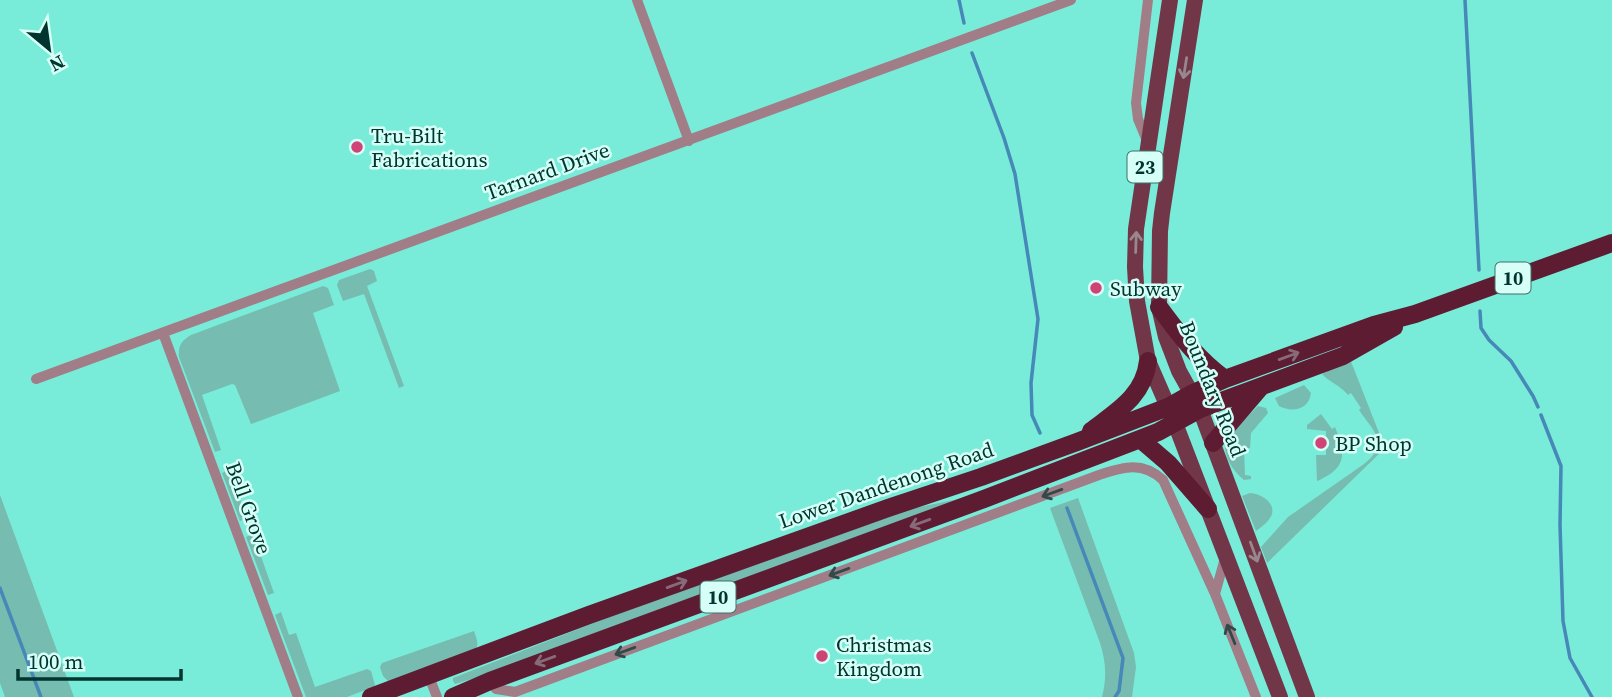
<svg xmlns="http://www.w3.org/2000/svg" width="1612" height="697" font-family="'Source Serif 4',serif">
<rect width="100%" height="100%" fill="#79ebd9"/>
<path fill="#77bcb0" d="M370,269L374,271L377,281L367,286L404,386L399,388L364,294L343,301L337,285L339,280Z
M323,286L328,288L334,305L313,313L340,391L251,424L235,385L232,384L202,395L221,450L215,452L179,357C178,346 181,341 191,335Z
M1350,359L1385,448L1267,563L1261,547L1288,517L1364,464C1391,443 1373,431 1359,410L1361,408L1351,393L1348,395C1340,385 1329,382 1322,374Z
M1304,385L1311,393C1309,410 1292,413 1279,406L1275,398Z
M1258,406L1266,408L1268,413L1251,433L1250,448L1244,449L1245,475L1251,476V479L1244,480C1231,469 1223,455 1225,438Z
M1321,414L1332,429L1335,427C1346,454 1347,468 1317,481L1316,455H1326V431L1307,429V425Z
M229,470L247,518L240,521L222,473Z
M1250,493C1260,494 1275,501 1272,514C1270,521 1261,527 1256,531L1242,496Z
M0,495L74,697H5L0,683Z
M1078,498L1134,653L1136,667L1132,697H1102C1107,677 1106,662 1100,643L1050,508Z
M959,499L485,675L455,684L453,681V678L640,605L904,510Z
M253,534L274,593L268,595L246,537Z
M281,612L289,635L296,633L315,687L367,669L371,671L375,685L373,687L347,697H306L275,615Z
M474,631C476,638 480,644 475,650L389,682L383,676L380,667L382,663Z"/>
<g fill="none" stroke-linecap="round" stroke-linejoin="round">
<path stroke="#4688b7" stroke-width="3.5" d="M959,0L964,23
M1465,0L1479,270
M972,53L1004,138L1015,174L1038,319L1031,383L1032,415L1040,433
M1480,311L1481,328L1489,340L1511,361L1533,396L1538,407
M1541,415L1561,466L1560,525L1563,621L1570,658L1592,697
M1067,508L1123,658L1119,691L1115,697
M0,588L41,697"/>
<path stroke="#a17e87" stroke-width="10" d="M637,0L689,141
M1148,143L1138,119L1136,103L1148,0
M163,333L298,697
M36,379L1071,0
M1215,594L1225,558
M428,674L437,697
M490,681L496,689L515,692L1099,475C1124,467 1142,461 1163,480L1215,594L1256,697"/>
<path stroke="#713748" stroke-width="16" d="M1170,0L1136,229L1135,267L1137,301L1148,361L1175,423L1280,697
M1195,0L1162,213L1160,231L1159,307L1166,337L1179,371L1200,409L1307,697"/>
<path stroke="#5e1c33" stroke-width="18" d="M1159,307C1179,334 1198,360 1225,379
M1091,431C1117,411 1144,396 1148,361
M1140,439L1168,463L1208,509
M1213,443L1260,388
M371,697L589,615L888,508L981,477L1077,442L1168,407L1191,394L1225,379L1374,325L1415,314L1612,243
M453,697L490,681L984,499L1140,439L1158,432L1200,409L1343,356L1394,327"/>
</g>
<defs><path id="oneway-shaft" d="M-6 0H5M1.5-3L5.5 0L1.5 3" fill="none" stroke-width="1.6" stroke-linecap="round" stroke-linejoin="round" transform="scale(1.75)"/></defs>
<g stroke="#99878e">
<use href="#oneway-shaft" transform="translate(1185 68) rotate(99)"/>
<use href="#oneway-shaft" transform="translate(1136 242) rotate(-88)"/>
<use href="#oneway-shaft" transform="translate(1254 552) rotate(70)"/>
</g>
<g stroke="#886b78">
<use href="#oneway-shaft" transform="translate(1289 356) rotate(-20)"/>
<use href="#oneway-shaft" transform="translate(920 523) rotate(160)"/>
<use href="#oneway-shaft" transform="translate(677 584) rotate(-20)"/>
<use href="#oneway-shaft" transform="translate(545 660) rotate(160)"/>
</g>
<g stroke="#304a49">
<use href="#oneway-shaft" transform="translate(1052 493) rotate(160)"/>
<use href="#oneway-shaft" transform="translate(839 572) rotate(160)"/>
<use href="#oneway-shaft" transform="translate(1231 634) rotate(-112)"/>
<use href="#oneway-shaft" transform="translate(625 651) rotate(160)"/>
</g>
<g fill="#cf4376" stroke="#d6fff7" stroke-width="2.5">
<circle cx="357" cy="147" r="7"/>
<circle cx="1096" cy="288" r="7"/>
<circle cx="1321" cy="443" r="7"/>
<circle cx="822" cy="656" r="7"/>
</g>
<g text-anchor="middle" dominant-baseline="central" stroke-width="5" stroke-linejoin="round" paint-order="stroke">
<g fill="#d6fff7" stroke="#40716a" stroke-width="2">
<rect x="1127.5" y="151.5" width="35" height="31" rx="5"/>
<rect x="1495.5" y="262.5" width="35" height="31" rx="5"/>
<rect x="700.5" y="581.5" width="35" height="31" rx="5"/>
</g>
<g font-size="19" font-weight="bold" fill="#00342e">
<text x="1145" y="167">23</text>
<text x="1513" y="278">10</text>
<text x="718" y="597">10</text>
</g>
<g font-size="21" fill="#00342e" stroke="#d6fff7" text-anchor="start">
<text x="371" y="135">Tru-Bilt<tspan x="371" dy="24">Fabrications</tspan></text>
<text x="1110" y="288">Subway</text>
<text x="1335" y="443">BP Shop</text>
<text x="836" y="644">Christmas<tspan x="836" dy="24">Kingdom</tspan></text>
</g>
<g font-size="21" fill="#00342e" stroke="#d6fff7">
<text transform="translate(547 171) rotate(-20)">Tarnard Drive</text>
<text transform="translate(1213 389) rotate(68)">Boundary Road</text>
<text transform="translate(886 485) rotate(-19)">Lower Dandenong Road</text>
<text transform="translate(249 508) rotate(70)">Bell Grove</text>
</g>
</g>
<g transform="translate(49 49) rotate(151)" stroke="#d6fff7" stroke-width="5" paint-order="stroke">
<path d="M0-5L12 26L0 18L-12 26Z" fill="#00342e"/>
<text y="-10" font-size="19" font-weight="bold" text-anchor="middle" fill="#00342e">N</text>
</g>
<path d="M18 669v10h163v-10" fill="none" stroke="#00342e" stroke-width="3.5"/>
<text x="28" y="669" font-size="21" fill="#00342e" stroke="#d6fff7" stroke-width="5" paint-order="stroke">100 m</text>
</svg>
